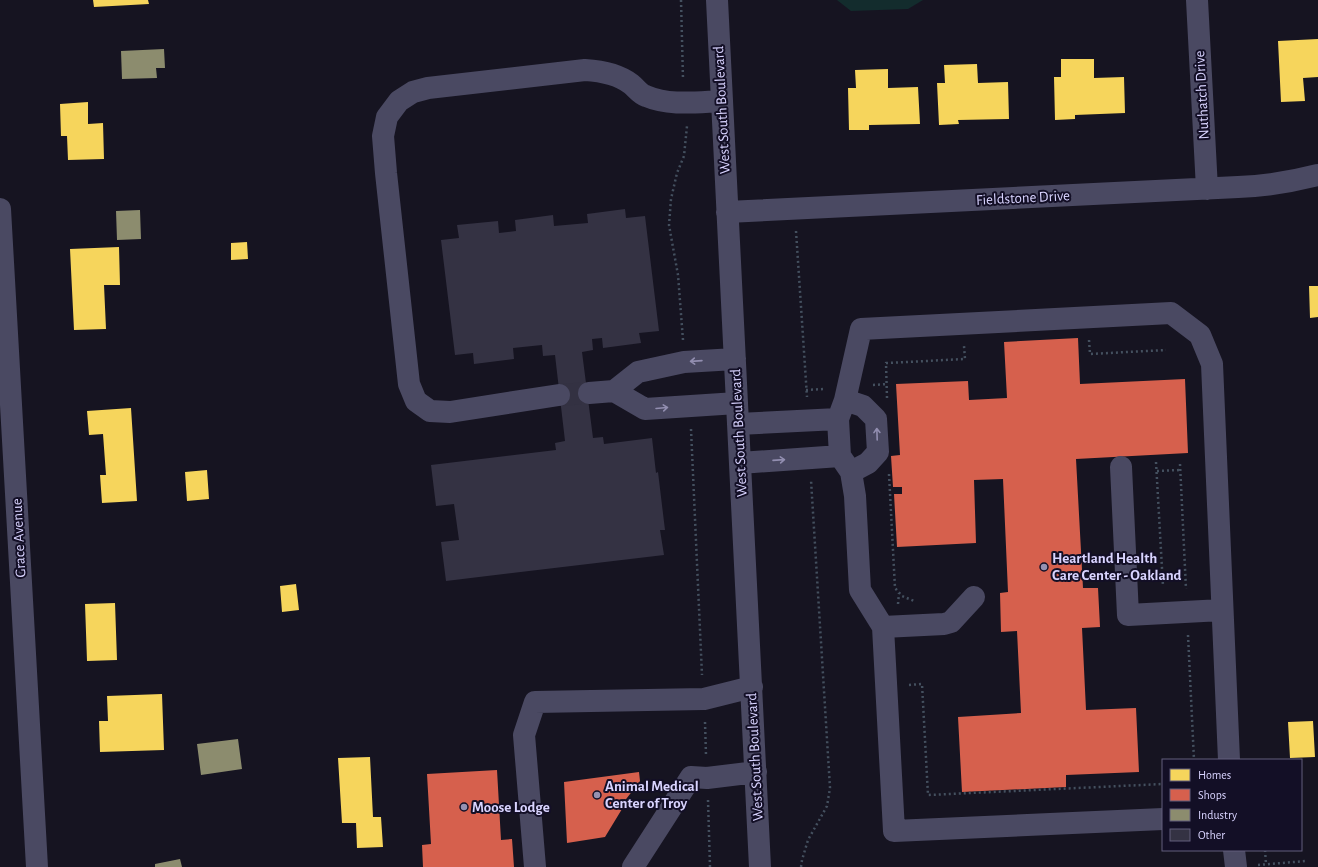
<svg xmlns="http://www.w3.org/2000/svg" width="1318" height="867" font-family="'Alegreya Sans',sans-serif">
<rect width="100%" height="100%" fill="#161421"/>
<path fill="#132c2d" d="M837,0H923L908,9L851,11Z"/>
<path fill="#f6d55c" d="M93,0H148L149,4L94,7Z
M1318,39V77L1303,78L1305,101L1281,102L1278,41Z
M1061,59H1094V78L1124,77L1125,113L1075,115V119L1055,120L1054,77H1061Z
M977,64L978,83L1008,82L1009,119L958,120L959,124L939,125L937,83H945L944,65Z
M888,69V88L918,87L920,124L869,125V130H849L848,88H856L855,70Z
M88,102V124L103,123L104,159L68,160L67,136H61L60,104Z
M247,242L248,259L231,260V243Z
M119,247L120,285H104L106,329L74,330L70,249Z
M1309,286H1318V317L1310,318Z
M131,408L137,501L102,503L100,475H106L103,434L89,435L87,411Z
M207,470L209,499L187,501L185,472Z
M296,584L299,610L282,612L280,586Z
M115,603L117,660L87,661L85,604Z
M162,694L164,750L100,752L99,721H108L107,696Z
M1313,721L1315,757L1290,758L1288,722Z
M370,757L373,817H381L383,847L357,848L356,823H342L338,758Z"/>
<path fill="#d6604d" d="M1078,338L1080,384L1185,379L1188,453L1076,459L1083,588H1098L1100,627L1082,628L1086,710L1136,708L1139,772L1066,775V787L962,792L958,717L1021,713L1017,631L1001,632L1000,593L1008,592L1003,479L974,480L976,543L897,547L894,494H902V487H893L891,456L900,455L896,384L968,381L969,400L1007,398L1004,342Z
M497,770L501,840L512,839L514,867H423L422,845L431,844L427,774Z
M639,772L640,781L620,807L622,809L605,837L567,843L564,782Z"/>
<path fill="#8c8c6e" d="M164,49L165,68H156L157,78L122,79L121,51Z
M140,210L141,239L117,240L116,211Z
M238,739L242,769L201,775L197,744Z
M180,859L182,867H155V864Z"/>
<path fill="#343243" d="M625,209L626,218L645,216L659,331L639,333L641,343L603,348L602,338L592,339L593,350L582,352L593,438L603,437L604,444L652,438L656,473L658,472L665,530H660L664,555L446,581L441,542L459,540L454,504L436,506L431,465L556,450L555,443L565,441L555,355L543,356L542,345L513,348L514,359L474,364L473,353L455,355L441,240L459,238L457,225L498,221L499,233L516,231L515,220L553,215L554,226L588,223L587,214Z"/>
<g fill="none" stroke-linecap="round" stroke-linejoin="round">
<path stroke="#333142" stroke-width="22" stroke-dasharray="22 11" stroke-linecap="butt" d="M559,395L589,393"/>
<path stroke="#44505f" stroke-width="2.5" stroke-dasharray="2 3" stroke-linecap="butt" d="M681,0L683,79
M796,231L807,397
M683,340L678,275L669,225L671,199L677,173L684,156L687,126
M1089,340L1090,354L1166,350
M873,385L887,384
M806,390L824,389
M887,398L886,363L965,359L964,346
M691,429L702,675
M1156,462L1163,586
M1180,464L1186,589
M1157,471L1180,470
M889,474L895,588L902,596L914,601
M898,604L899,593
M1188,635L1194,760
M909,685L922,684L928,795L1163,784
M705,722L706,755
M708,800L710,867
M1265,850L1266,864
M1258,865L1306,861
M801,867L802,860L808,840L827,806L830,788L811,480"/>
<path stroke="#4a4962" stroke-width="22" d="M717,0L760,867
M1197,0L1207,189
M0,209L37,867
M727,212L1238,187C1265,186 1291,182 1318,175
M614,391L645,409L737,403
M589,393L614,391L638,372L684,362L735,359
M559,395L450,412L430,411L416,401L409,384L386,173L383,136L387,117L399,101L413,92L428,88L585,70C601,71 618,74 631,84C636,88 640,94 646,96C669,106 697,102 722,101
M845,400L863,406L876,419L878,452L868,463L851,472
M738,424L838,419
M740,463L840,456
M1121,467L1128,615L1222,610
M883,627L944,624L951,622L974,597
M1163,819L894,831L883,627L860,590L855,496L851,472L840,456L838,419L845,400L861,329L1171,313L1200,335L1212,364L1229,760
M1234,850L1236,867
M535,867L524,735L535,702L704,699L752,687
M633,867L691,777L707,778L756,772"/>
</g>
<defs><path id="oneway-shaft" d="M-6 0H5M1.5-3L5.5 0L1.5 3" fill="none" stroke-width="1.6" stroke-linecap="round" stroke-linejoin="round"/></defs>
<g stroke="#928eb0">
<use href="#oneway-shaft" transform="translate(696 361) rotate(176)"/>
<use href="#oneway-shaft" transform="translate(662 408) rotate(-5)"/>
<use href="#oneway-shaft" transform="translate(877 434) rotate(-92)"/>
<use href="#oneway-shaft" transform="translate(779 460) rotate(-4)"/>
</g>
<g fill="#9591b1" stroke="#130f26" stroke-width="1.5">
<circle cx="1044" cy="567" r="4"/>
<circle cx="597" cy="795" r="4"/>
<circle cx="464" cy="807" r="4"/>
</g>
<g text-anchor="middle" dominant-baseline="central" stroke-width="4" stroke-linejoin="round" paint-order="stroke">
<g font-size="15" fill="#d9d4ff" stroke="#130f26">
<text transform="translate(1202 95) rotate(-93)">Nuthatch Drive</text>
<text transform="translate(722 110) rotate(-93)">West South Boulevard</text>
<text transform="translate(1023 198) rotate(-3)">Fieldstone Drive</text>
<text transform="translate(739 433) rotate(-93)">West South Boulevard</text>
<text transform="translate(19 538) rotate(-93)">Grace Avenue</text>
<text transform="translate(755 757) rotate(-93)">West South Boulevard</text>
</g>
<g font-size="15" font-weight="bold" fill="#d9d4ff" stroke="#130f26" text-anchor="start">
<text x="1052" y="558">Heartland Health<tspan x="1052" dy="17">Care Center - Oakland</tspan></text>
<text x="605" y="786">Animal Medical<tspan x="605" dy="17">Center of Troy</tspan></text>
<text x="472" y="807">Moose Lodge</text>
</g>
</g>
<rect x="1162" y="759" width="140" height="92" fill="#130f26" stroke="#625e7d"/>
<rect x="1170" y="769" width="20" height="12" fill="#f6d55c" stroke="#625e7d"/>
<text x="1198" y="779" font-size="12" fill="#d9d4ff">Homes</text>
<rect x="1170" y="789" width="20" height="12" fill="#d6604d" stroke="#625e7d"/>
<text x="1198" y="799" font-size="12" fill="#d9d4ff">Shops</text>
<rect x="1170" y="809" width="20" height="12" fill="#8c8c6e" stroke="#625e7d"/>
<text x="1198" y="819" font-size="12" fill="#d9d4ff">Industry</text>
<rect x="1170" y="829" width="20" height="12" fill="#343243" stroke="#625e7d"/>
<text x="1198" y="839" font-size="12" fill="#d9d4ff">Other</text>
</svg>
